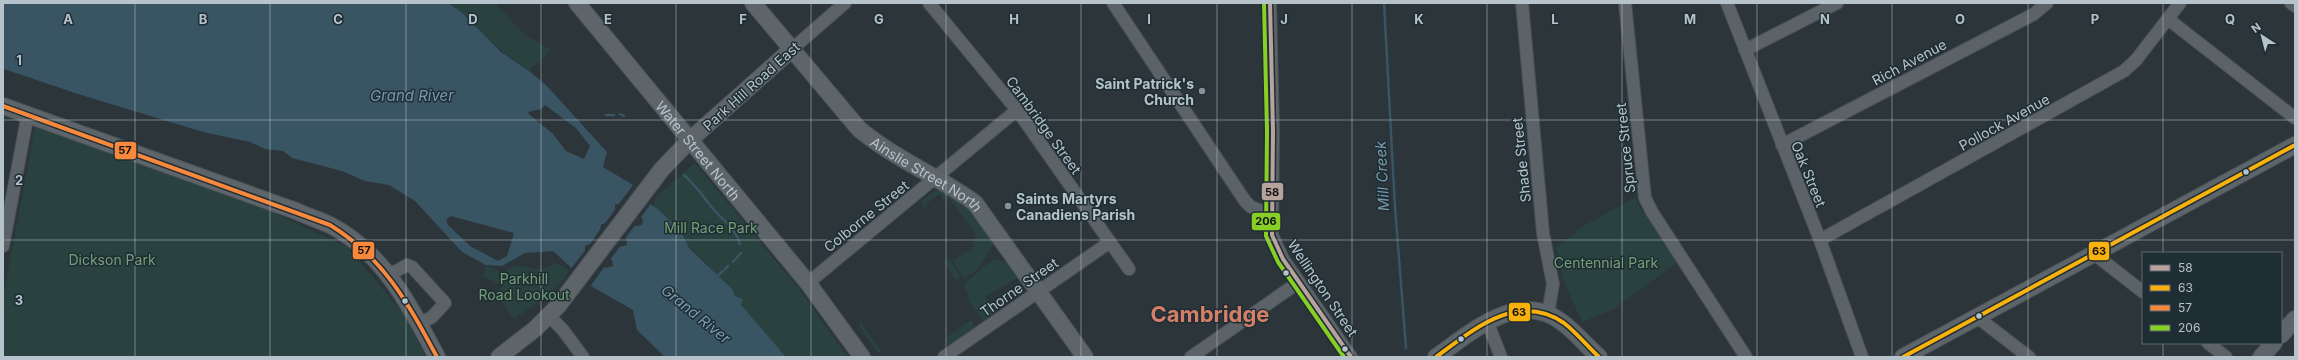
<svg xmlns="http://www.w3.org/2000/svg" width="2298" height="360" font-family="Inter,sans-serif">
<rect width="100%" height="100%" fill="#2c353a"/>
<path fill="#29413f" d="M447,3H495L525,35L551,50L529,71L505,54Z
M35,127L268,210L347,247L403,313L426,357H3V298Z
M695,163L799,289L848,357H786C774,340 743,318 740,299L735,296L705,262L689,248L682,233L653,206L656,197Z
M938,188L965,203L994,244L979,268L964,279L953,261L975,246L973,241L977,236L949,198L943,200L939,194L925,205L928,210H926L921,201Z
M1636,197L1639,206L1677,263L1612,310L1582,322L1562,277L1556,248L1583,226Z
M949,258L961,277L956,281L943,261Z
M993,259L1007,262L1018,278L985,297L996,313L983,321L968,300L969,294L963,285Z
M554,263L569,269C563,288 530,307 514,319L495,293L502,286L483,276L486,265L504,274C517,257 526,271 542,269C546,269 551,265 554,263Z
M971,320L975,328L949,345L944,339Z
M860,321L881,351L878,353L860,327Z"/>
<path fill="#395463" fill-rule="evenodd" d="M3,3H448L461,12L501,52L529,71L546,85L607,152L603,167L633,185L630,190L659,210L682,233L689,248L732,289L735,296L743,299L741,305L786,357H665L637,330L633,310L591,286L553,251L525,253L502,266L486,265L462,252L415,201L389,185L365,181L342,171L292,158L283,151L265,149L250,142L203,132L78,94L4,69ZM545,105L576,128L590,146L584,159L566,151L553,134L530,115L528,112L541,109ZM620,203L641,217L643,220L642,225L636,226L615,210V205ZM451,216L514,233L507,256L498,261L470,246L448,225L446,220ZM605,223L626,238L627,245L619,247L600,231L601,225ZM590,244L612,260L613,266L606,268L585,251V246Z"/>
<path fill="#2c353a" d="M634,184L632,189L651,203L640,219L618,205Z
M617,207L636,224L625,239L603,226Z
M601,228L621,245L610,260L588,247Z
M586,249L605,266L589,288L570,270Z"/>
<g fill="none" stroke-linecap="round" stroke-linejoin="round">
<path stroke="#395463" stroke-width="2.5" d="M1384,3L1395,207L1406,348
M620,114L624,116
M606,115H614
M684,175C697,186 703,197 714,210C724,221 736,229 740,244
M733,262L741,253
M725,269L728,266
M716,277L723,271"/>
<g stroke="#4a5155" stroke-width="14">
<path id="minor" d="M929,3L1017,110L1129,269
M1113,3L1245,201L1251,207L1271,214
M1270,3L1273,131L1272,235L1283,259L1351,357
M1522,3L1543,233L1553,284L1548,314
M1625,3L1645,198L1652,212L1746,357
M1727,3L1820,240L1862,357
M2291,3L2295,6
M2168,19L2295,118
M792,49L845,3
M1745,50L1837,3
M1782,145L2034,14L2047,3
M1820,240L2124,71L2136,60L2180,3
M3,246L28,113
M2093,253L2143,292
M389,275L407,265L412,267L445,303L432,317L419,324
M808,283L1017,110
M549,316L563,330L583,357
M1977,317L2029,357
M1487,321L1501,357
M2208,343L2226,357
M944,357L1110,242
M1191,357L1299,282"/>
</g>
<g stroke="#4a5257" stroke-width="18">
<g id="major">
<path id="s1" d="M577,3L808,283L862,357"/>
<path id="s2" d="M753,3L859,129C895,159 938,176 975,203L1085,357"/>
<path d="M3,106L296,211C307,216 319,220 330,225C384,253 410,306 437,357"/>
<path d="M2281,335L2295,319"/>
<path d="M499,357L535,329L558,306L662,169L691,139L792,49"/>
<path d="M1436,357C1472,332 1519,288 1563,323C1576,333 1587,346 1599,357"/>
<path d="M1903,357L2295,145"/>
<path d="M2261,357L2274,343"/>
</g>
</g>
<use href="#minor" stroke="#5c6368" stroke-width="12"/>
<use href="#major" stroke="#5e656a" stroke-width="16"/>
<g stroke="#1f2d35" stroke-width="7">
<path id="bus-1" d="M1270,3L1273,131L1272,235L1283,259L1351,357"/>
</g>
<g stroke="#1f2d35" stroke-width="7">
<path id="bus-2" d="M1436,357C1473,330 1517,291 1564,323C1577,333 1587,346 1599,357
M1903,357L2295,145"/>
</g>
<g stroke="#1f2d35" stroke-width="7">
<path id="bus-3" d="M3,106L330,225C384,258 408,303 437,357"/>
</g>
<g stroke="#1f2d35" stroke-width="7">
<path id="bus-4" d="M1264,3L1267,131L1266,236L1278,262L1344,357"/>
</g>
<use href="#bus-1" stroke="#b8a29d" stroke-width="4"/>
<use href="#bus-2" stroke="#f9b10b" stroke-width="4"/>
<use href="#bus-3" stroke="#f8883b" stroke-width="4"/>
<use href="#bus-4" stroke="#87cf25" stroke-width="4"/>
</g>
<path fill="none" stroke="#b7c3cb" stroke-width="1" stroke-opacity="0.55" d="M135,3V357M270,3V357M406,3V357M541,3V357M676,3V357M811,3V357M946,3V357M1081,3V357M1217,3V357M1352,3V357M1487,3V357M1622,3V357M1757,3V357M1892,3V357M2028,3V357M2163,3V253M3,120H2295M3,240H2295M2163,343V357"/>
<g fill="#869198" stroke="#1f2d35" stroke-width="1.5">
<circle cx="1202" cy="91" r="4"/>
<circle cx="1008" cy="206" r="4"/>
</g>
<g fill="#b7c3cb" stroke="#1f2d35" stroke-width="1.5">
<circle cx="2246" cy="172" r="3.5"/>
<circle cx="1286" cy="273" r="3.5"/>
<circle cx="405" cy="301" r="3.5"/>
<circle cx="1979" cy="316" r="3.5"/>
<circle cx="1461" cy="339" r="3.5"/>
<circle cx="1345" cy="349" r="3.5"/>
</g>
<g text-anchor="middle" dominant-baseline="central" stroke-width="3" stroke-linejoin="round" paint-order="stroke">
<g font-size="14" fill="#b7c3cb" stroke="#1f2d35">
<text transform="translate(1909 62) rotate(-28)">Rich Avenue</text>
<text transform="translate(751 86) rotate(-42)">Park Hill Road East</text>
<text transform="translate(2004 122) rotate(-29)">Pollock Avenue</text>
<text transform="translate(1044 125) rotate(54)">Cambridge Street</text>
<text transform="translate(1625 148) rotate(-96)">Spruce Street</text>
<text stroke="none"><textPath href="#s1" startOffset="191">Water Street North</textPath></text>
<text transform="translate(1521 160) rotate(-96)">Shade Street</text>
<text transform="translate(1809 174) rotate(68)">Oak Street</text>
<text stroke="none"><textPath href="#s2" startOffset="246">Ainslie Street North</textPath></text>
<text transform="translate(866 216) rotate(-39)">Colborne Street</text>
<text transform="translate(1019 287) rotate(-35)">Thorne Street</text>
<text transform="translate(1323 288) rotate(56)">Wellington Street</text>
</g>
<g font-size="14" font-weight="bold" fill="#b7c3cb" stroke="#1f2d35" text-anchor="end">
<text x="1194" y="83">Saint Patrick's<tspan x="1194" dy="16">Church</tspan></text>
<text x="1016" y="198" text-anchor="start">Saints Martyrs<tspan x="1016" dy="16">Canadiens Parish</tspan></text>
</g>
<g font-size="14" fill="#75a075" stroke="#1f2d35">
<text x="711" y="227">Mill Race Park</text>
<text x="112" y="259">Dickson Park</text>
<text x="1606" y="262">Centennial Park</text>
<text x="524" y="278">Parkhill<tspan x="524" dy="16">Road Lookout</tspan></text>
</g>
<g font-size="15" font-style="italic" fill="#779aad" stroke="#1f2d35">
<text x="412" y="95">Grand River</text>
<text transform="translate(1382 176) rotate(-93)">Mill Creek</text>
<text transform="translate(696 314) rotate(39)">Grand River</text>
</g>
<g font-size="22" font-weight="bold" fill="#d57f67" stroke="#1f2d35">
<text x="1210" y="314">Cambridge</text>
</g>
</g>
<g font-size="13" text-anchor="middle" font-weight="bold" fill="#b7c3cb" stroke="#1f2d35" stroke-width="3" stroke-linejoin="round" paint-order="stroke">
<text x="68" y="24">A</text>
<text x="203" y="24">B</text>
<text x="338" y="24">C</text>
<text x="473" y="24">D</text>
<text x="608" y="24">E</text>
<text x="743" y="24">F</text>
<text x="879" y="24">G</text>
<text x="1014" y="24">H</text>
<text x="1149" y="24">I</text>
<text x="1284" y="24">J</text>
<text x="1419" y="24">K</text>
<text x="1555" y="24">L</text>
<text x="1690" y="24">M</text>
<text x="1825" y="24">N</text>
<text x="1960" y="24">O</text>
<text x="2095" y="24">P</text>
<text x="2230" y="24">Q</text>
<text x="19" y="65">1</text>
<text x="19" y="185">2</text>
<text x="19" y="305">3</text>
</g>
<g stroke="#1f2d35" stroke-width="1.5">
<rect x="114" y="141" width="23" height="19" rx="4" fill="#f8883b"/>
<rect x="1261" y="182" width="23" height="19" rx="4" fill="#b8a29d"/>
<rect x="1251" y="212" width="30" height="19" rx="4" fill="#87cf25"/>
<rect x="352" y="241" width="23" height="19" rx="4" fill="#f8883b"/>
<rect x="2088" y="241" width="22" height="20" rx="4" fill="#f9b10b"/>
<rect x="1508" y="302" width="23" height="20" rx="4" fill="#f9b10b"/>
</g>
<g font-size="11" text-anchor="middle" font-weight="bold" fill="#111">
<text x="125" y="154">57</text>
<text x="1272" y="196">58</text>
<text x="1266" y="225">206</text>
<text x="364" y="254">57</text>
<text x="2099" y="255">63</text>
<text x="1519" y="316">63</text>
</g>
<rect width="2298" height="360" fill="none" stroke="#b7c3cb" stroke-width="8"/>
<rect x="2142" y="252" width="140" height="92" fill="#1f2d35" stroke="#5c6971"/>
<rect x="2150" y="265" width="20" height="6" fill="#b8a29d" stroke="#5c6971"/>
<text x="2178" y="272" font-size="12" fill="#b7c3cb">58</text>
<rect x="2150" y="285" width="20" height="6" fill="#f9b10b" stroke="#5c6971"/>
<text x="2178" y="292" font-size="12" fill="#b7c3cb">63</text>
<rect x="2150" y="305" width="20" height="6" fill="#f8883b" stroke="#5c6971"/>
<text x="2178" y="312" font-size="12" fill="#b7c3cb">57</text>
<rect x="2150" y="325" width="20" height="6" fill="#87cf25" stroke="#5c6971"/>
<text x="2178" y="332" font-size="12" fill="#b7c3cb">206</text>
<g transform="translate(2262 36) rotate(324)" stroke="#1f2d35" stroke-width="3" paint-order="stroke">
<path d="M0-3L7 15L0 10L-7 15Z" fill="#b7c3cb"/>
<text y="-6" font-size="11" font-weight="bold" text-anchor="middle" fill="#b7c3cb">N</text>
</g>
</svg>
